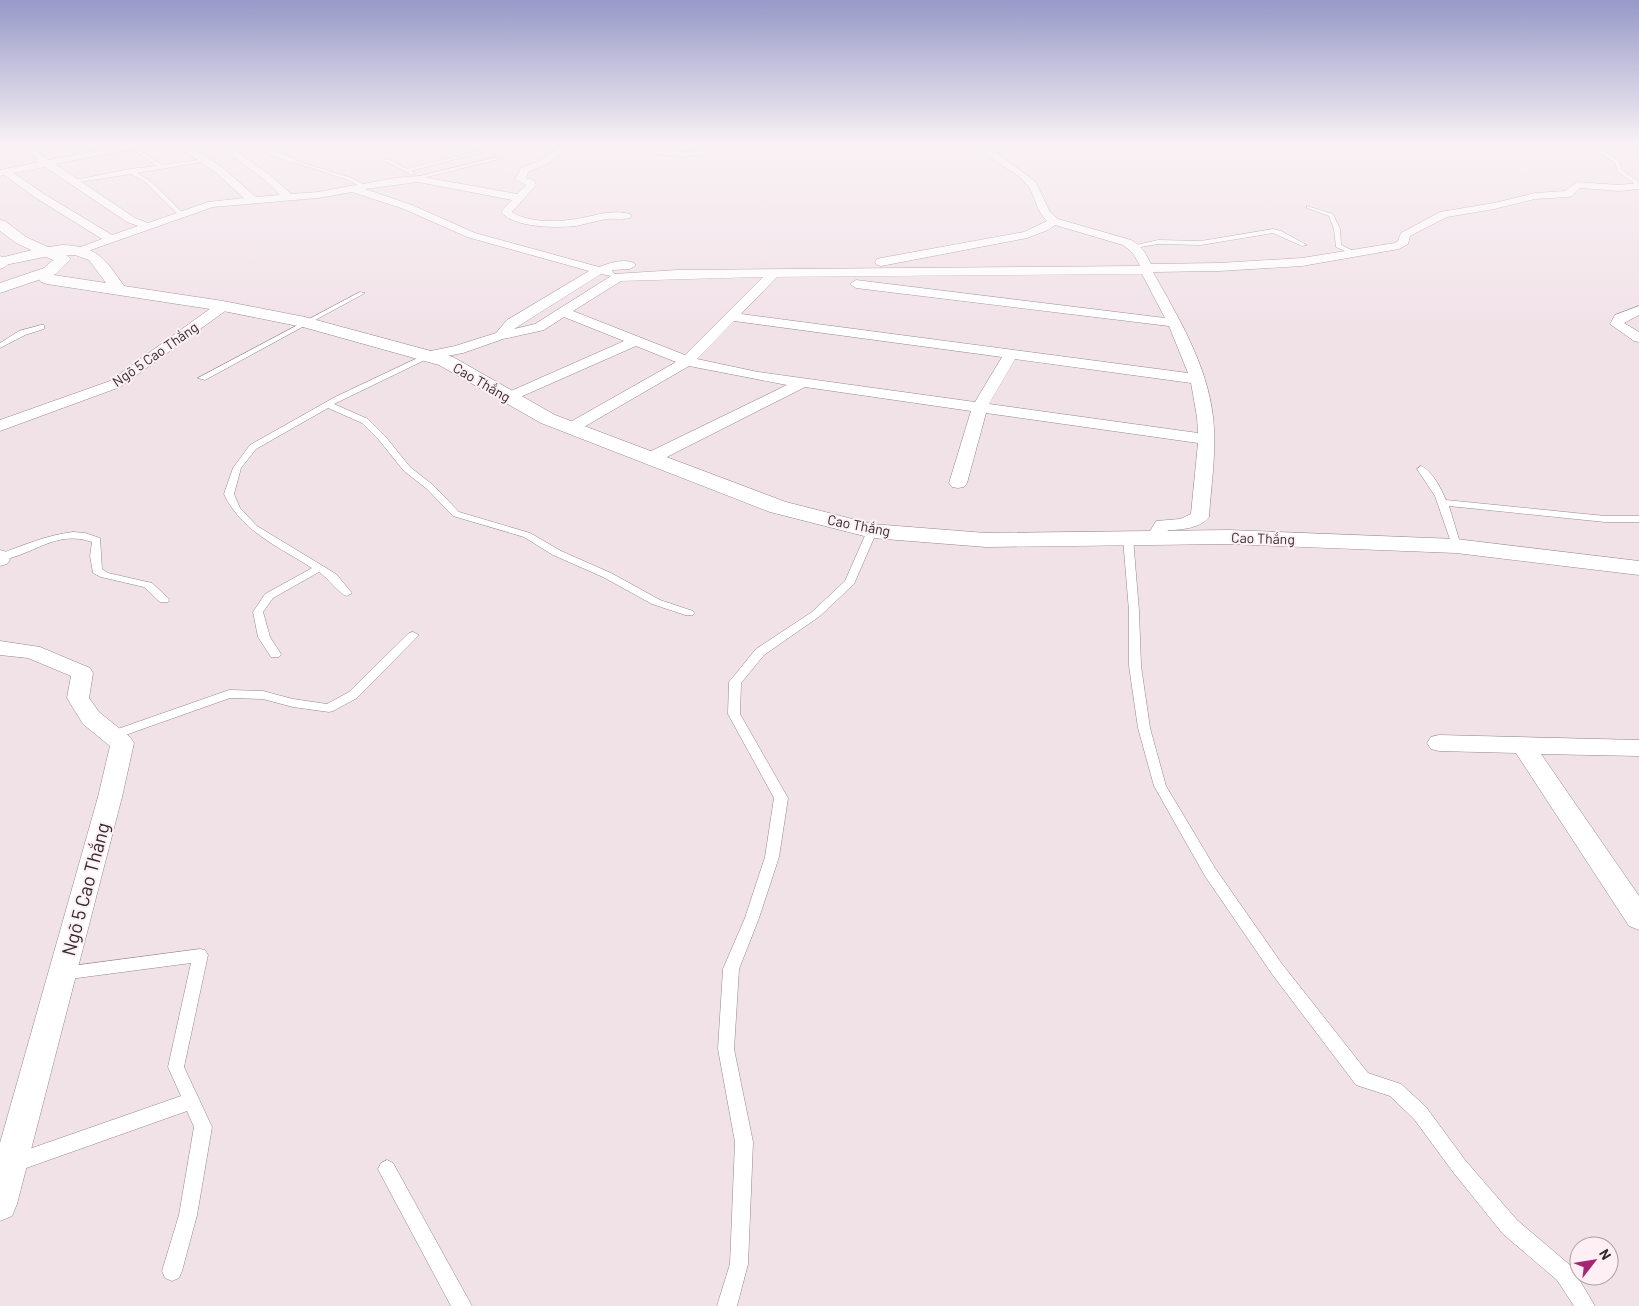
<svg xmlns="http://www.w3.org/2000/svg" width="1639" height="1306" font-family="Barlow,sans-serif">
<rect width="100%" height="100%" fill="#f1e2e8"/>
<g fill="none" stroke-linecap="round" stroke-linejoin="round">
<g stroke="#95878d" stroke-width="1">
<path id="service" d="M126,145H131L162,165L204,159L202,162L137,173L149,180L184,214V216H180L145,182L131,174L73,183L75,180L130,169L157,166Z
M500,145L504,146L411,171L415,173L412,175L383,160L388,159L407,169Z
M567,145H615L685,152L699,151L723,145H729C695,166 649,151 612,147C598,146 579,151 567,145Z
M1580,145H1586L1607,153L1619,161L1622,170L1639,182V187L1618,172L1615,163L1603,155Z
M497,157L499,159L407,182L404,180Z
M290,159L352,178L366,186L361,187L348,180L290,161Z
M1307,206L1333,214L1340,229L1341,245L1358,253V255H1354L1336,247L1334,229L1329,216L1307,208Z
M1273,229L1281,231L1307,245L1302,246L1273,233L1201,245L1158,244L1135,248L1132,246L1158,240L1201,241Z
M360,292L365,293L205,380L198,378Z
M41,325H44V329L25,335L0,348V343L19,331Z
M426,354H429V358L334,404L368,419L385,436L410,467L433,485L459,512L530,533L561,551L611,573L660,600L693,611L694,613L693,615H685L652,604L603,577L553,555L524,537L453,516L427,489L404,471L379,440L362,423L328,408L256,449L241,468L234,494L240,508L257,526L336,574L352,593L347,596C339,594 328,578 319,572L273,598L263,612L270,637L281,654L279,657H271L258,637L253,612L265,594L312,568C278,546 242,532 224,494L233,468L250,445L335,397Z
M1421,466C1433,471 1441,489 1446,500L1605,516H1639V522H1605L1449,506L1461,546L1456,549L1453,548L1435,496L1417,469Z
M872,528L877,531L854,584L820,616L764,655L741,683L740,714L788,798L779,857L759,918L739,969L734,1049L753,1142L748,1264L737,1306H717L730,1264L735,1142L718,1049L723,969L745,918L765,857L774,798L728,714L729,682L756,649L812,612L845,581L867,531Z
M73,532L85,533L100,538L102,569L108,573L152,583L168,598L169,600L168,602H160L144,587L101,577L93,573L90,556L92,542C55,529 33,556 0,560V554C24,545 47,535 73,532Z
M1128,535L1133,538L1139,611L1141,666L1150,728L1166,786L1215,868L1282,964L1368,1073L1401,1084L1426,1107L1465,1160L1517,1220L1571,1266L1595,1306H1574L1557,1280L1503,1234L1453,1172L1414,1119L1390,1096L1356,1085L1272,974L1205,876L1154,786L1138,728L1129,666V611L1123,538Z
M413,632L419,635L417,637L357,698L333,711L329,712L293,707L263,699L230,698L117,738H109L107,735L109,732L229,690L263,691L293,699L327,704L349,692L409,633Z
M200,949L205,950L208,955L184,1067L212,1127L197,1215L182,1271L179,1278L172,1281L165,1278L162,1271L179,1215L194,1127L187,1111L15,1172L9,1169L6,1163L9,1157L15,1154L181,1096L168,1067L191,963L62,980L57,978L54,973L57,968Z
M387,1160L393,1163L472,1306H451L381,1175L378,1169L381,1163Z"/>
</g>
<g stroke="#95878d" stroke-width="1">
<path id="minor" d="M24,145H34L42,156L49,160L123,145H141L136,148L55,164L135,218L148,223L208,202L244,198L214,171L175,145C202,145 236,180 256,197L280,195L265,180L217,145H228L271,176L291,194L318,192L395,178L418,176L517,194L526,185L515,179L521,168L541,160L563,145H574L547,164L528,172L526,178L534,180L536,185L512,212C528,223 558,222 576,219C595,216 611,209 630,214L631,216L630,218C622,220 614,218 606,219C596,221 586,224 576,226C556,228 514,228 501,212L512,200L418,182L365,189L412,205L475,233L599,267C609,263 628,257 636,265L630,269L612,270L614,274L677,270L1140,266C1135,256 1133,252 1123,245L1055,225L1048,230L1027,238L881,266L877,265L875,262L877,259L881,258L1024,232L1047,221C1036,211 1036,197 1028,186C1015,169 991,163 979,145H989L991,149L1035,181L1050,212L1058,219L1131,240C1144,248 1145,253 1151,264L1219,263L1302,258L1395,243L1398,241L1401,233L1440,212L1494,203L1535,193L1565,191L1577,182L1619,185L1639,183V189L1619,191L1580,188L1572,196L1568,197L1535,199L1494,209L1447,217L1410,236L1408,244L1399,249L1302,266L1219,271L1153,272C1178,317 1207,364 1213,417C1217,450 1211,484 1209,517C1201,528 1181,530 1168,530L1162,542L1155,544L1148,542L1146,538L1156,521L1180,519L1191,514L1198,443L986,413L967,483L964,487L958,488L952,487L949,483L971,411L805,387L657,462H645L643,458L645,454L787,385L689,366L577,431H565L563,428L565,425L676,362L636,346L509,402L504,400L501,397L504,394L624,341L564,317L544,330L503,339L463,353L426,360L421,359L419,356L421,353L455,346L496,333L507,320L589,271L467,237L404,209L352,192L318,198L213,207L82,253L78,252L76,250L78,248L102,239L36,198L4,175L0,176V170L39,162ZM45,167L127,222L138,226L112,235L44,194L14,173ZM601,274L611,276L535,324L514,329ZM1142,274L1165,318L856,280L850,284L856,288L1169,326L1188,373L741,314L777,277ZM763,277L685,355L573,311L621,281ZM734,321L1002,357L975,402L758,372L697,359ZM1015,359L1191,383L1197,417L1198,433L989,404Z
M261,145H271L277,151L297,160L292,163L271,155Z
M223,302L228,303L229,306L228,309L120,387L0,431V420L110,381L218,303Z
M1639,306V315L1624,323L1639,332V342L1634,341L1610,324L1615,315Z
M0,550L7,552L10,560L7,564L0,566Z
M0,641L40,647L90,668L93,673L89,698L99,712L130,737L134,743L122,797L17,1204L12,1216L0,1221V1143L98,797L110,746L83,724L67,698L71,676L28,658L0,655Z
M1439,735L1639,740V756L1541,754L1639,896V930L1629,926L1516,753L1439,751L1431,749L1427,743L1431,737Z"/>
</g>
<g stroke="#95878d" stroke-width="1">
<path id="secondary" d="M62,245C98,246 105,259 124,286L223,301L305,317L453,357L555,415L786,502L872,524L986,533L1229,530L1456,539L1639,561V575L1456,553L1229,544L986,547L872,538L770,512L541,423L439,365L303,327L223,311L47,284L41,282L39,279L41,276L47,274L106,283L89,260L75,255L49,256L0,266V258L36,249Z"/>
</g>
<g stroke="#95878d" stroke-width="1">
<path id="primary" d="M0,220L5,221L26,237L68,256L71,259L56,274L0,293V283L44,268L53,260L16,243L0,231Z
M0,256L7,259L10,262L5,267L0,269Z"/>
</g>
<use href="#service" fill="#fff" fill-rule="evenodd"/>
<use href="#minor" fill="#fff" fill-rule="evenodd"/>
<use href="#secondary" fill="#fff" fill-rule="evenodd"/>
<use href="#primary" fill="#fff" fill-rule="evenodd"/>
</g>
<linearGradient id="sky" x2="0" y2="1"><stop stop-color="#9799c7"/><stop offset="0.44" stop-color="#f9f2f5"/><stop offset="1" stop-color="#f9f2f5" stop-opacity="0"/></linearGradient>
<rect width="1639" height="328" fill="url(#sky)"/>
<g text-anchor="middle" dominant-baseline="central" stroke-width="4" stroke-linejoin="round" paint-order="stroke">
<g font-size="14" fill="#302b2d" stroke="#feeff5">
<text transform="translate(155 354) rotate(-35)">Ngõ 5 Cao Thắng</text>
<text transform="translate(482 382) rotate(30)">Cao Thắng</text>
<text transform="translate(859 525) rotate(11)">Cao Thắng</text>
<text transform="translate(1263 538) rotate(2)">Cao Thắng</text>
</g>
<g font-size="19" fill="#302b2d" stroke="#feeff5">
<text transform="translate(85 889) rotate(-75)">Ngõ 5 Cao Thắng</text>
</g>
</g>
<g transform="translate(1594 1261) rotate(59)"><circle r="24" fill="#feeff5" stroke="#aca1a5"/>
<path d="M0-4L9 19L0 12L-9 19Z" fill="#a82571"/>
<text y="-8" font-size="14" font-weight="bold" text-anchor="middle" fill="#302b2d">N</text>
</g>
</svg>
